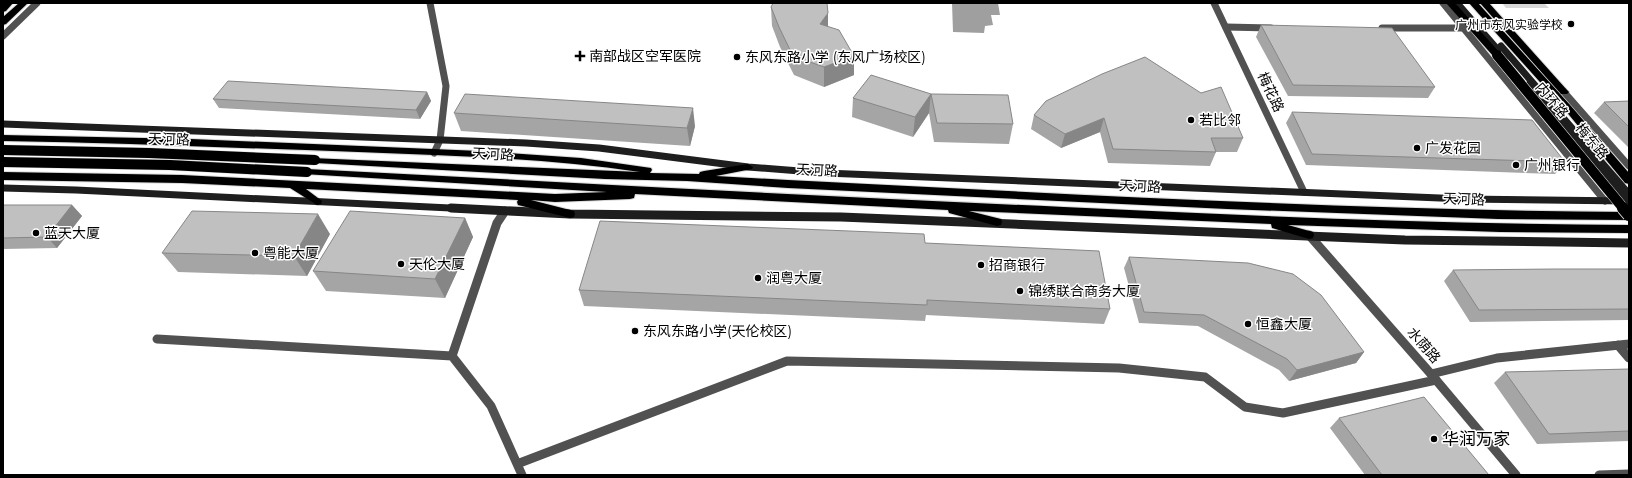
<svg xmlns="http://www.w3.org/2000/svg" width="1632" height="478" font-family="Montserrat,'Noto Sans SC',sans-serif">
<rect width="100%" height="100%" fill="#fff"/>
<path fill="#d8d8d8" d="M1502,3H1544L1549,8H1506Z"/>
<path fill="#9f9f9f" d="M952,3H998L1000,15H991L993,25L985,26L984,33L953,32Z"/>
<g fill="none" stroke-linecap="round" stroke-linejoin="round">
<g stroke="#dbdbdb" stroke-width="2">
<path id="trunk" d="M4,3H13L6,11L3,12Z
M19,3H28L6,24L3,25V17Z
M1446,3H1455L1500,53L1501,55L1500,57H1494Z
M1469,3H1478L1571,106L1629,173V184L1625,183L1565,110Z
M1480,3H1489L1567,90L1569,92L1567,94H1561Z
M3,135L191,139L480,151L581,158L651,168L652,170L650,173L699,174L700,172L704,171L748,164L753,167L752,169L716,176L788,180C1068,194 1348,210 1629,212V220L1498,219L1227,209L788,188L687,181L605,179L315,163L310,160L311,158L640,172C547,158 452,156 358,152C240,148 122,143 3,141Z
M307,169C559,182 812,196 1064,207C1252,216 1441,224 1629,225V233L1500,232L1288,225L1313,232L1314,235L1313,238L1309,239L1272,228L1271,224L969,211L1001,219L1002,222L1001,225L997,226L949,213L948,210L635,194L634,198L630,199L555,202L531,200L574,211L575,214L574,217L570,218L518,205L517,202L518,200L306,189L322,201L321,204L317,205L290,188L182,183L3,180V172L182,175L555,194L607,192L303,174L302,172L303,170Z"/>
</g>
<path stroke="#515151" stroke-width="7" d="M1226,27L1271,28
M1382,28H1464"/>
<path stroke="#515151" stroke-width="7" d="M430,3L446,86L440,140L434,153
M1443,3L1605,201
M1564,92L1629,166"/>
<path stroke="#515151" stroke-width="9" d="M505,211L497,223L452,356L491,406L522,475
M157,339L452,356
M1618,345L1629,358
M1431,374L1497,358L1629,344
M517,464L787,361L1119,368L1205,377L1245,407L1283,413L1436,380
M1599,475L1629,474"/>
<path stroke="#515151" stroke-width="7" d="M1214,3L1304,192
M3,36L37,3"/>
<path stroke="#515151" stroke-width="9" d="M1309,235L1431,374L1516,475"/>
<path stroke="#1e1e1e" stroke-width="7" d="M1457,3L1505,58
M1501,46L1629,194
M1528,85L1628,203
M3,124L526,143L599,148L748,167L825,173L1464,199L1629,201
M3,188L76,190L471,209"/>
<path stroke="#1e1e1e" stroke-width="9" d="M451,208L570,214L841,217L1405,240L1629,243"/>
<use href="#trunk" fill="#000" fill-rule="evenodd"/>
<g stroke="#dbdbdb" stroke-width="11" stroke-linecap="butt">
<path id="trunk-bridge-far1" d="M1497,55L1624,209
M3,150L149,153L315,160
M3,162L170,165L307,172"/>
</g>
<g stroke="#dbdbdb" stroke-width="14" stroke-linecap="butt">
<path id="trunk-bridge" d="M1623,208L1629,215"/>
</g>
<use href="#trunk-bridge-far1" stroke="#000" stroke-width="10"/>
<use href="#trunk-bridge" stroke="#000" stroke-width="12"/>
</g>
<path fill="#a5a5a5" d="M771,7L828,26L854,75L824,87L794,75L780,47L772,26Z
M1261,25L1435,87L1428,98L1288,96L1256,37Z
M427,92L431,101L420,119L219,108L213,99Z
M931,94L1013,124L1009,144L934,142L929,113L913,137L852,117L853,98Z
M1046,101L1243,138L1237,152H1216L1210,166L1108,163L1100,132L1061,148L1031,129L1034,115Z
M1629,101V148L1594,113L1604,102Z
M1292,112L1565,162L1555,174L1306,165L1286,123Z
M454,113L695,126L690,146L461,131Z
M3,205H72L82,216L57,248L3,249Z
M465,218L473,237L445,298L326,291L313,271Z
M330,234L307,276L178,272L162,253Z
M925,243L1110,309L1104,324L926,315L925,321L584,306L579,290Z
M1129,257L1364,352L1356,363L1289,381L1279,370L1198,326L1139,323L1124,268Z
M1629,269V320L1470,322L1444,281L1453,270Z
M1629,369V441L1537,444L1494,383L1505,372Z
M1339,418L1489,475H1365L1330,428Z"/>
<path fill="#868686" d="M828,13V32L820,24Z
M854,56V75L824,87V67Z
M427,92L431,101L420,119L416,110Z
M931,94L929,113L913,137L915,117Z
M693,108L695,126L690,146L687,128Z
M1104,118L1100,132L1061,148L1065,134Z
M72,205L82,216L57,248L47,237Z
M318,214L330,234L307,276L294,256Z
M465,218L473,237L445,298L435,279Z
M1364,352L1356,363L1289,381L1297,370Z"/>
<path fill="#c0c0c0" stroke="#868686" d="M773,3H827L828,13L820,24L839,30L854,56L824,67L793,56L779,27L771,7Z
M1261,25L1392,28L1435,87L1293,85Z
M1145,57L1201,93L1221,87L1243,138H1211L1216,152L1113,149L1104,118L1065,134L1034,115L1046,101L1102,74Z
M871,75L931,94L915,117L853,98Z
M228,81L427,92L416,110L213,99Z
M465,94L693,108L687,128L454,113Z
M931,94L1008,95L1013,124L937,123Z
M1629,101V127L1604,102Z
M1292,112L1532,120L1565,162L1312,154Z
M3,205H72L47,237L3,238Z
M192,211L318,214L294,256L162,253Z
M350,211L465,218L435,279L313,271Z
M600,221L924,234L925,243L1099,251L1110,309L927,300V305L579,290Z
M1129,257L1248,263L1293,274L1321,295L1364,352L1297,370L1287,359L1204,315L1144,312Z
M1555,269H1629V309L1479,310L1453,270Z
M1629,369V431L1549,434L1505,372Z
M1424,397L1489,475H1382L1339,418Z"/>
<g fill="#000" stroke="#fff" stroke-width="1.5">
<circle cx="1571" cy="24" r="4"/>
<path d="M578 50h4v4h4v4h-4v4h-4v-4h-4v-4h4z"/>
<circle cx="737" cy="57" r="4"/>
<circle cx="1191" cy="120" r="4"/>
<circle cx="1417" cy="148" r="4"/>
<circle cx="1516" cy="165" r="4"/>
<circle cx="36" cy="233" r="4"/>
<circle cx="255" cy="253" r="4"/>
<circle cx="401" cy="264" r="4"/>
<circle cx="981" cy="265" r="4"/>
<circle cx="758" cy="278" r="4"/>
<circle cx="1020" cy="291" r="4"/>
<circle cx="1248" cy="324" r="4"/>
<circle cx="635" cy="331" r="4"/>
<circle cx="1434" cy="439" r="4"/>
</g>
<g text-anchor="middle" dominant-baseline="central" stroke-width="3" stroke-linejoin="round" paint-order="stroke">
<g font-size="12" fill="#000" stroke="#fff" text-anchor="end">
<text x="1563" y="24">广州市东风实验学校</text>
</g>
<g font-size="14" fill="#000" stroke="#fff" text-anchor="start">
<text x="589" y="56">南部战区空军医院</text>
<text x="745" y="57">东风东路小学 (东风广场校区)</text>
<text x="1199" y="120">若比邻</text>
<text x="1425" y="148">广发花园</text>
<text x="1524" y="165">广州银行</text>
<text x="44" y="233">蓝天大厦</text>
<text x="263" y="253">粤能大厦</text>
<text x="409" y="264">天伦大厦</text>
<text x="989" y="265">招商银行</text>
<text x="766" y="278">润粤大厦</text>
<text x="1028" y="291">锦绣联合商务大厦</text>
<text x="1256" y="324">恒鑫大厦</text>
<text x="643" y="331">东风东路小学(天伦校区)</text>
</g>
<g font-size="14" fill="#000" stroke="#fff">
<text transform="translate(1271 92) rotate(65)">梅花路</text>
<text transform="translate(1552 100) rotate(50)">内环路</text>
<text transform="translate(169 139) rotate(2)">天河路</text>
<text transform="translate(1592 141) rotate(50)">梅东路</text>
<text transform="translate(493 154) rotate(3)">天河路</text>
<text transform="translate(817 170) rotate(3)">天河路</text>
<text transform="translate(1140 186) rotate(3)">天河路</text>
<text transform="translate(1464 199) rotate(2)">天河路</text>
<text transform="translate(1424 345) rotate(49)">水荫路</text>
</g>
<g font-size="17" fill="#000" stroke="#fff" text-anchor="start">
<text x="1442" y="439">华润万家</text>
</g>
</g>
<rect width="1632" height="478" fill="none" stroke="#000000" stroke-width="8"/>
</svg>
